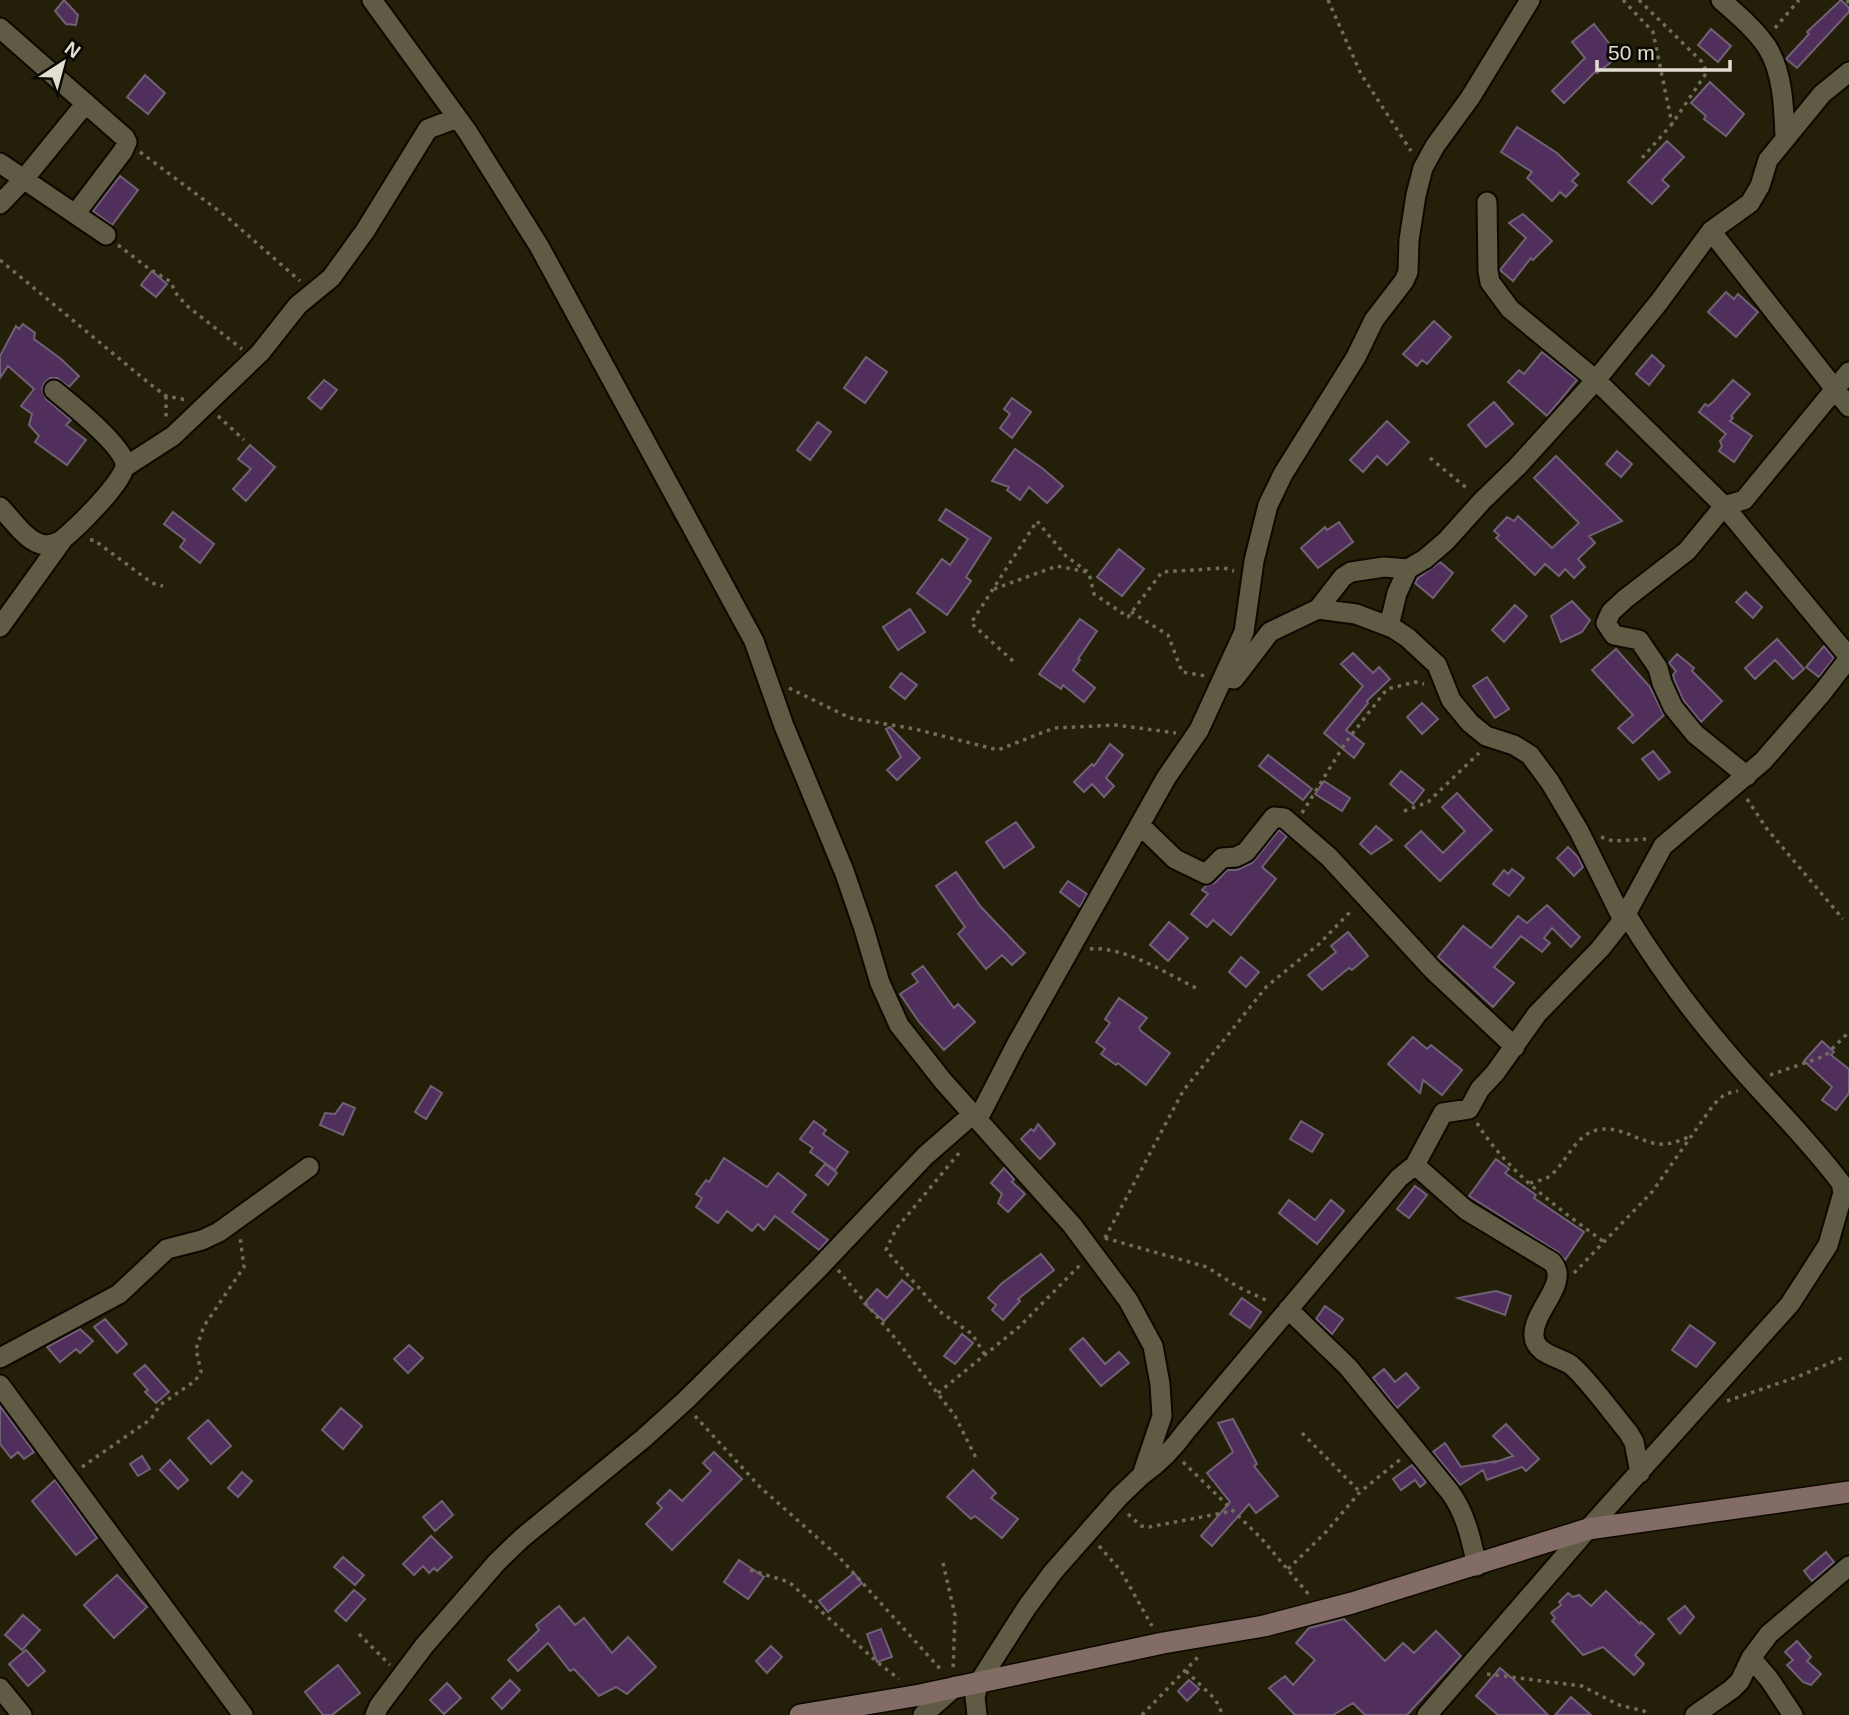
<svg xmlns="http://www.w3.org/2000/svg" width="1849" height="1715" font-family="Arial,sans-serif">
<rect width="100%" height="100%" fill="#241f09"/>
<path fill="#512f5c" stroke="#706175" stroke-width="2" d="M64,0L78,15L76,25L66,24L55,11Z
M1841,0L1849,8V12L1797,68L1786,59L1809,34L1807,32Z
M1594,24L1619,56L1597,73L1596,71L1564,103L1552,91L1585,58L1572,42Z
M1711,29L1731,46L1718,62L1698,45Z
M145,75L165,93L148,114L127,97Z
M1710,82L1744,114L1726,136L1704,119L1706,116L1691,103Z
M1517,127L1557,153L1579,174L1572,181L1577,185L1566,197L1560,192L1552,201L1527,178L1532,172L1501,152Z
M1667,141L1684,157L1662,180L1669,186L1652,204L1628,182Z
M120,176L138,190L112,225L93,211Z
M1523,214L1552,241L1533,260L1531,258L1513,281L1500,270L1526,238L1509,223Z
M152,271L167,284L156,297L141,285Z
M1726,292L1734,299L1738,294L1758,312L1736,337L1708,312Z
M1434,321L1451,337L1427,364L1422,360L1417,366L1403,354Z
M23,324L35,333L34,339L61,359L79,376L69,387L57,378H50L45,382L42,389L46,399L71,420L66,425L86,440L67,465L35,442L39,436L29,425L32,414L21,406L34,389L8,366L0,378V356L16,326L19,329Z
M1542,352L1577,380L1547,416L1508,382L1519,370L1524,374Z
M1652,355L1664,366L1649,385L1636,374Z
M866,357L887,372L865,403L844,388Z
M324,380L337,390L321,409L308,398Z
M1733,380L1750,394L1731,416L1733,418L1730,421L1752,436L1734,462L1719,451L1722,446L1720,441L1726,434L1699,412L1705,404L1708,406L1713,402Z
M1012,398L1031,412L1012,438L1000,428L1010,414L1004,409Z
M1494,402L1513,424L1486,447L1468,425Z
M1387,421L1409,442L1387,465L1377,456L1363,472L1350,460Z
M818,422L831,432L810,460L797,450Z
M250,445L275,467L246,501L233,489L251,469L238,459Z
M1015,449L1042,468L1063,486L1047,503L1029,487L1020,500L1007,490L1009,487L992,481Z
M1617,451L1632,464L1621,477L1606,464Z
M1556,456L1622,521L1589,536L1595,543L1578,559L1585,567L1574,578L1565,569L1559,576L1545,564L1535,575L1496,538L1499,535L1494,531L1507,517L1514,521L1518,516L1552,548L1579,523L1534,478Z
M946,509L991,538L966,577L971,581L947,615L917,593L942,559L950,565L968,539L939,520Z
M173,512L214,544L200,563L180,547L185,540L164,524Z
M1339,522L1353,542L1318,568L1301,548L1325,527L1327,530Z
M1119,549L1144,569L1122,596L1097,577Z
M1440,562L1453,573L1433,598L1415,583L1418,578Z
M1746,592L1762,607L1753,618L1736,602Z
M1572,601L1590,620L1582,632L1561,642L1551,616Z
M1515,605L1527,616L1504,642L1492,630Z
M910,609L925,632L898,650L883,627Z
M1080,619L1097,631L1078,659L1080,660L1073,670L1095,688L1084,702L1063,685L1061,689L1039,674Z
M1777,639L1804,669L1793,679L1775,660L1755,679L1745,668Z
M1824,646L1834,658L1819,677L1806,667Z
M1616,649L1650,687L1664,715L1633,743L1618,728L1633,715L1592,670Z
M1353,653L1373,673L1379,667L1390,679L1367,701L1368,703L1346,730L1364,744L1354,758L1324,733L1363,686L1341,664Z
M1677,654L1694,668L1692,671L1722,701L1701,722L1683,700L1674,679L1673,675L1676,671L1669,663Z
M901,673L917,685L905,699L890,687Z
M1487,677L1509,709L1495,718L1473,686Z
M1422,703L1438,719L1422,734L1407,717Z
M890,727L920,758L897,780L887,770L901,757L886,729Z
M1110,744L1123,755L1106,778L1114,786L1104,797L1092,784L1084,792L1074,782L1092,764L1094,766Z
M1653,751L1670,772L1659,780L1642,759Z
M1268,755L1312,789L1303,800L1259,766Z
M1401,771L1424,790L1413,804L1390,784Z
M1324,781L1350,798L1342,811L1315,794Z
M1457,793L1492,830L1440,881L1405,846L1421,831L1443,853L1465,831L1442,807Z
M1016,822L1034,847L1004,868L986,842Z
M1376,826L1392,840L1371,854L1360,844Z
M1279,830L1287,836L1262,867L1276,879L1231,935L1213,920L1207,927L1191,914L1208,894L1202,890L1206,886L1215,883L1227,870H1237L1252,863Z
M1568,847L1578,857L1583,867L1574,876L1557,858Z
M1512,869L1524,878L1509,896L1493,884L1504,870L1508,874Z
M956,872L981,907L1025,953L1012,965L1002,955L986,969L958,934L965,927L936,886Z
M1068,881L1087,894L1080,907L1060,892Z
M1547,905L1580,937L1571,947L1552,928L1544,938L1550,943L1542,952L1521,936L1494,967L1514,983L1493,1007L1438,957L1463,926L1491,948L1518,916L1527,923Z
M1169,922L1188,938L1168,961L1150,945Z
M1348,932L1368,956L1352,970L1349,968L1322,990L1308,975L1336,952L1331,946Z
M1241,957L1259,972L1246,987L1229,972Z
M923,966L954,1008L958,1004L975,1022L944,1050L919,1022L900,994L918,982L912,974Z
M1119,998L1147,1018L1139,1028L1141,1031L1170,1053L1146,1085L1118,1063L1116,1065L1101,1054L1105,1049L1096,1042L1110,1023L1105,1019Z
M1413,1037L1427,1049L1431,1045L1462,1070L1442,1095L1423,1080L1420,1093L1388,1064Z
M1822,1041L1834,1052L1831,1055L1849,1069V1093L1836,1110L1822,1100L1832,1087L1804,1061Z
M431,1086L442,1093L426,1119L415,1112Z
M343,1103L355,1108L343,1135L320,1125L325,1113L335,1114Z
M814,1121L826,1130L823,1134L848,1152L835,1170L810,1152L813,1148L800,1139Z
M1301,1121L1323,1134L1312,1152L1290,1139Z
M1038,1124L1055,1144L1040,1159L1021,1139L1031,1129L1034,1131Z
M724,1158L767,1187L778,1173L806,1195L792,1212L828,1240L819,1250L775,1216L764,1230L758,1224L752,1231L727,1211L718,1223L696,1207L702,1198L696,1194L706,1180L709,1182Z
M1496,1159L1509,1169L1505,1173L1536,1195L1534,1198L1584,1232L1565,1260L1558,1252L1469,1196Z
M825,1164L837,1173L828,1185L816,1175Z
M1004,1168L1014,1179L1012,1182L1025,1194L1008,1212L998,1203L1002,1194L991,1183Z
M1415,1186L1427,1195L1409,1218L1397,1209Z
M1289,1200L1315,1220L1331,1200L1344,1211L1317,1244L1279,1213Z
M1041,1254L1054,1270L1018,1299L1020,1301L1003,1320L992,1310L996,1305L988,1298L1001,1284Z
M902,1280L913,1289L884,1321L864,1304L877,1289L887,1298Z
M1496,1291L1511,1296L1505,1315L1458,1298Z
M1242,1298L1261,1312L1250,1328L1230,1314Z
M1325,1306L1343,1319L1332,1334L1316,1319Z
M105,1319L127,1344L117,1353L94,1327Z
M1690,1325L1715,1343L1696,1367L1672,1350Z
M80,1329L93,1341L80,1353L76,1349L60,1362L47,1347Z
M962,1334L973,1343L955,1364L944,1356Z
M1083,1338L1105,1364L1119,1352L1129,1363L1101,1386L1070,1349Z
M409,1345L423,1358L408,1373L394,1359Z
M145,1365L169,1392L156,1403L145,1392L148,1390L134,1374Z
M1384,1369L1395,1382L1406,1373L1419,1388L1397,1408L1373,1378Z
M0,1406L34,1452L24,1459L18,1452L11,1458L0,1444Z
M341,1408L362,1426L343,1449L322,1430Z
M1233,1419L1257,1464L1254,1466L1278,1496L1256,1513L1249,1504L1212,1546L1201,1536L1230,1502L1207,1473L1233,1452L1218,1423Z
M208,1420L231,1446L211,1464L188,1438Z
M1506,1424L1539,1459L1526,1471L1522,1467L1487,1480L1483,1470L1460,1485L1433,1452L1445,1443L1461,1467L1497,1461L1493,1463L1513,1456L1493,1436Z
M714,1452L742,1479L672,1550L646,1524L662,1508L657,1503L670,1490L682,1501L711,1471L703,1463Z
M142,1456L150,1469L138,1476L130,1464Z
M170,1460L188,1480L178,1489L160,1470Z
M1412,1465L1426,1482L1420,1487L1415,1480L1401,1490L1393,1479Z
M973,1470L996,1493L991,1498L1018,1519L1002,1538L975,1516L971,1519L947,1497Z
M242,1472L252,1481L238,1497L228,1488Z
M55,1480L97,1538L76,1555L32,1501Z
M442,1501L453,1515L435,1531L423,1517Z
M431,1536L452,1557L437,1571L434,1568L429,1573L423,1566L414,1575L403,1564Z
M1826,1552L1834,1562L1812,1581L1804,1571Z
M343,1557L364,1575L355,1585L334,1567Z
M739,1560L764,1577L748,1599L724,1582Z
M854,1573L862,1583L828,1612L819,1601Z
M117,1575L147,1607L114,1638L84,1605Z
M354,1590L365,1599L346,1621L335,1611Z
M1606,1591L1640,1624L1641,1622L1654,1634L1635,1655L1644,1664L1634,1675L1603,1647L1583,1655L1552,1621L1555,1618L1551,1613L1561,1605L1559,1602L1568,1593L1573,1597L1579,1595L1591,1606Z
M559,1606L575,1625L584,1618L612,1653L628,1637L656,1667L627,1694L616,1687L599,1696L574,1669L570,1671L548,1643L518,1671L508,1660L539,1630L536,1625Z
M1685,1606L1694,1617L1680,1634L1668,1619Z
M23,1615L40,1630L22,1650L5,1635Z
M1344,1619L1385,1661L1403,1643L1414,1653L1436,1631L1461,1656L1407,1715H1365L1353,1703L1333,1715H1295L1269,1688L1285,1676L1293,1685L1315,1660L1296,1643L1309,1628Z
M881,1629L892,1657L877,1662L867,1634Z
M1797,1641L1811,1657L1807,1661L1821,1674L1811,1685L1803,1682L1787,1665L1793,1660L1785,1652Z
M771,1646L782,1657L767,1673L756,1661Z
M26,1650L45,1671L28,1686L9,1664Z
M338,1665L360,1693L332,1715H323L305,1692Z
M1500,1668L1513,1679L1548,1715H1498L1476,1696Z
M510,1680L520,1690L502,1709L492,1698Z
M1189,1680L1199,1689L1187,1701L1178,1691Z
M447,1683L461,1698L444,1714L430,1700Z
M1571,1697L1591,1715H1555Z"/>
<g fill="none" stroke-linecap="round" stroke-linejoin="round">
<g stroke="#0d0800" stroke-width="23">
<path id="street" d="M372,0L467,131L539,246L754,641L784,726L844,871L864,929L880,983L899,1025L943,1081L1072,1225L1128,1300L1153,1346L1160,1384L1162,1416L1142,1475L1119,1497L1053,1572L1027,1607L979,1682L975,1697L977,1715
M1721,0C1737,14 1755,29 1767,47C1783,72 1784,109 1785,137
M0,28L125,138L127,142L123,151L76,213
M0,163L106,235
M1487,202L1488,271L1490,282L1510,309L1596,380L1724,506L1849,657
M0,204L24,179L86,103
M1711,231L1849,407
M125,467L173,436L260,353L298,305L331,278L365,231L428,129L457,118
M0,507C12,519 27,543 45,545C51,545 55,544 60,541C73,532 129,477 125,463C120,443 71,404 54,390
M1318,609L1356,614L1393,628L1408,638L1437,665L1451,700L1470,723L1486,736L1514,745L1530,755L1550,782L1579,831L1623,920L1626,914
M1389,626L1397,593L1408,569
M0,627L64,538
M1234,679L1270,632L1318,609L1343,577L1351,572L1384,567L1408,569L1425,559L1446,541L1482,501L1517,467L1596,380L1659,302L1711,231L1750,203L1760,186L1768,160L1822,94L1849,72
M1747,776L1695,734L1673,707L1662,683L1658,668L1639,640L1614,635L1606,623L1611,612L1625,599L1687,551L1724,506L1744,500L1849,372
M1140,825L1175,859L1206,874L1222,858L1236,857L1246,852L1274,817L1284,818L1329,857L1433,970L1515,1047
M978,1119L1015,1047L1166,778L1199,730L1244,632L1254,561L1268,505L1283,474L1356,357L1374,320L1404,281L1408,272L1409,240L1416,195L1423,168L1435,146L1470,98L1530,0
M1415,1165L1466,1210L1552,1262C1571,1283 1532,1311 1534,1336C1535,1354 1559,1357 1571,1365C1587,1378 1613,1414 1628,1432L1634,1442L1640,1473
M1288,1309L1348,1367L1450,1492C1466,1514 1471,1539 1477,1566
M0,1358L119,1294L167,1249L202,1240L219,1232L309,1167
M0,1385L243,1715
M1142,1475C1161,1462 1173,1449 1186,1431L1399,1178L1415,1165L1443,1113L1469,1109L1480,1089L1495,1073L1537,1014L1600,949L1623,920
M1751,1658L1769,1679L1793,1715
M0,1688L22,1715
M375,1715L379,1706L424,1646L497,1562L522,1538L644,1438L687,1399L815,1272L925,1156L973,1114
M923,1715L956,1686
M1427,1715L1588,1529L1790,1304L1828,1245L1843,1193L1841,1183C1806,1136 1762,1095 1724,1049C1688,1007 1655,961 1626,914L1663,846L1763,761L1822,693L1849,658
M1695,1715L1732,1689L1740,1681L1751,1658L1769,1634L1849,1566"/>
</g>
<g stroke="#0d0800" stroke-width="24">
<path id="secondary" d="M800,1715L920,1695L1163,1643L1264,1626L1352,1603L1588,1529L1849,1492"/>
</g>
<path stroke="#716d5b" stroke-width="3.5" stroke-dasharray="3.5 5" stroke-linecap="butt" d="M1328,0L1361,74L1411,151
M1623,0L1653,32L1672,124
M1639,0L1702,62L1707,72L1672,124L1642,158
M1847,0L1849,4
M1775,28L1799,0
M140,152L227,217L300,281
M118,245L148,268L171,282L175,292L186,305L242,349
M0,260L150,384L166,396L187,400
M166,396V418
M218,416L244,440
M1430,458L1469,490
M90,540H94L152,583L163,586
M994,589L1057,566L1087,572
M1131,612L1168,635L1182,672L1206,676
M1013,661L971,623L1037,521L1066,556L1089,573L1094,594L1128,617L1162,572L1224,568L1234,571
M789,688L850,718L915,729L998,750L1054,728L1116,725L1176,733
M1747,799L1767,829L1843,919
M1404,811L1428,802L1479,753
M1302,813L1346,742L1387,689L1415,682L1424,684
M1601,837L1613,841L1646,839
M1090,949C1124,946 1166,973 1196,988
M1770,1075L1825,1056L1849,1032
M1477,1123C1507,1172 1558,1208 1604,1242
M959,1153L896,1229L886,1250L939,1311L972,1334L985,1355
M1530,1183C1536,1181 1545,1180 1550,1176C1566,1163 1576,1134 1597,1130C1621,1125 1637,1142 1660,1144C1671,1145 1681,1140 1691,1136
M1105,1238L1183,1091L1267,986L1319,944L1353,909
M1105,1238L1207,1267L1238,1287L1270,1302
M838,1270L899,1343L955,1416L977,1460
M1574,1273L1652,1192L1714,1104L1725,1094L1738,1091
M938,1393L1019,1327L1081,1264
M1727,1401L1797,1377L1844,1357
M695,1416L760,1487L839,1557L943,1672
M1302,1433L1360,1492
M1183,1462L1261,1538L1310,1596
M82,1467L151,1419L160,1405L195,1381L201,1372L196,1349L204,1326L244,1267L240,1237
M1128,1514L1141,1526L1149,1527L1233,1511
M1099,1546L1121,1571L1152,1626
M943,1563L955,1615L953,1671
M1288,1569L1325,1533L1360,1492L1402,1458
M750,1570L789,1582L877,1662L899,1679
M359,1634L390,1665
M1186,1671L1215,1699L1223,1715
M1487,1674L1582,1686L1619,1705L1644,1711L1648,1715
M1142,1715L1199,1656"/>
<use href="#street" stroke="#605b44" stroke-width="19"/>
<use href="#secondary" stroke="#846c66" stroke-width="21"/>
</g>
<g transform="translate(63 63) rotate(36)" stroke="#0b0903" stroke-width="5" paint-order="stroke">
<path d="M0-5L12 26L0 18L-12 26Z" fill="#e2dfd2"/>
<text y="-10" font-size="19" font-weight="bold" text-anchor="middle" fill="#e2dfd2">N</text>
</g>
<path d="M1597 60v10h133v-10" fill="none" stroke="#e2dfd2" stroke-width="3.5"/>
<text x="1608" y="60" font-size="21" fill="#e2dfd2" stroke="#0b0903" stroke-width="5" paint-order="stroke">50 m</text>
</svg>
